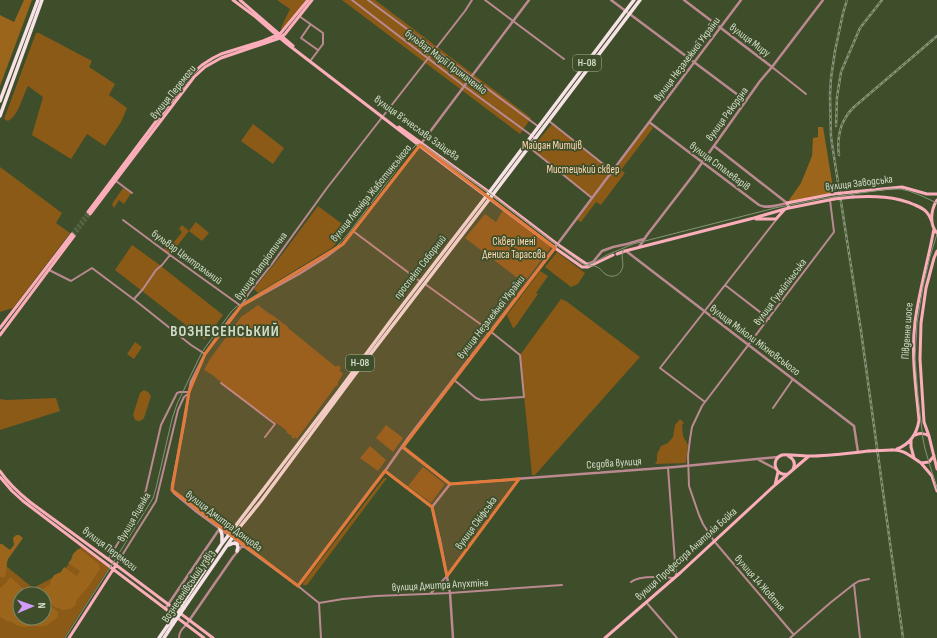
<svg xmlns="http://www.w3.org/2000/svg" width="937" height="638" font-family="'Sofia Sans Condensed',sans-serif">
<rect width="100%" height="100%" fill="#3e4e2b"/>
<path fill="#8b5a17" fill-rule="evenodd" d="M277,0H306L283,31L281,28L290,9Z
M342,0H375L531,118L520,134Z
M36,33H39L92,61L89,67L115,84L109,95L127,108L121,122L105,146L87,134L71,159L32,135L43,97L28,86C22,97 19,115 8,121L4,119Z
M253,124L284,148L273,164L241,141Z
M552,124L612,171L592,198L531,149Z
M649,124L653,128L621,170L625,173L601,205L596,202L581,222L577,220Z
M0,167L62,213L56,223L70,233L13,308L0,312Z
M123,188L131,193L124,204L119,200L114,208L112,204Z
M318,206L349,229L333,247L258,293L254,289L283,253Z
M503,210L551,247L524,283L465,238L485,214L496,222Z
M196,222L209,233L202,241L189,231L170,255L163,250L165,248L168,250L182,232L179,229L182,225L189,231Z
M132,245L157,263L223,315L205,340L115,270Z
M557,252L585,273L578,284L571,287L545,267Z
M540,271L548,276L536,293L538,294L515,327L513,328L507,315Z
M561,299L566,301L640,357L535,475H532L520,355Z
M258,305L271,315V314L288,327V328L336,367L338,365L341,368L339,370L343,374L338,382V385L335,387L297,439L295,437L294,439L291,437L292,435H290L286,432L287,431L286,430L241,398L211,374L204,370L210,359L241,317Z
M135,342L142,347L134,359L127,354Z
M144,390L148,392L151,396L144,418C141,421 139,422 135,420L133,415L140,393Z
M56,398L60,411L0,430V399L6,400Z
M680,419L684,423L682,425L683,436L688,445L686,463L655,464L657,461V454L661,446L668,443L673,437L675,425Z
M386,425L403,438L393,452L376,438Z
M370,446L386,460L378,471L360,458Z
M423,467L445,484L431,503L408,486Z
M384,478H387L307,585H303V583Z
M81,547L109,568L64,638H0V561L33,588L62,573ZM20,594H44V618H20Z"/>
<path fill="#9c651c" d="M24,0H32L0,86V15L14,22Z
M818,127H823L834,194L787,203L801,183L812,156L813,138L818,137Z
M16,535H19L23,538L8,559C6,565 7,572 5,577H0V544H2L10,550L14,545L13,538Z
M78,549H80L99,564L100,569L88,587L78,598L75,606L70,609L63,610L55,607L44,600V594H35L34,593V591L36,589L39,591H41L50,584L51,580L54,575L61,572L64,567L77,576L80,571L68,563L71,560L73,554Z
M10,577L30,594H20V618H44V603L56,610L58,613V617C54,620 49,625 44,626C41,627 37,626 34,626C21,627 21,628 10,621H7L0,617V588L6,583Z"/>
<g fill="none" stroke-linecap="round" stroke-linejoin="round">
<path stroke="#546343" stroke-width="3" stroke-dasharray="3 1.5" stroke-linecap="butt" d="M72,234L88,212
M74,236L90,214"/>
<path stroke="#bb8990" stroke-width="2" d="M352,0L464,86L535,138
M368,0L539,127
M485,0L564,59
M299,16L323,33V44L311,60
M310,25L301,38L318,50
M772,67L806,94
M549,121L612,171
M525,144L592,198
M116,181L132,193
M123,220L170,255L241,306L249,293L272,264L327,188L465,11L472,0
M353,231L421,282
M49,270L71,281L92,268L136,301L191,345L205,354
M425,284L490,331L520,355L524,397L481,400L476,398L453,379
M725,285L769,319
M134,299L143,289L156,270L162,265L170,255
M221,383L275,424L265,437
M705,402L660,368L776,220
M773,408L793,379
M668,468L676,576
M108,560L141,504L146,490L161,425L177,393L180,392H189
M116,565L156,501L178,410L184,397L188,394
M631,582C639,575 662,577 673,578
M854,584L860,638
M298,586L319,603L321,638
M431,593L447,576L519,479
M646,602L677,638
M319,603L343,599L376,596L450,593L562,585
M794,635L714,541L703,524L699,515L689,486L688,456L690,439L692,427L702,406L834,232L830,200
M179,638C179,632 182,629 186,625
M790,638L830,603L854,584L859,581L869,579"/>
<path stroke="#bb8990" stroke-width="2.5" d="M529,0L420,145L343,244L326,257L299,274L241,306L230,319L205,354L191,382L189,392L185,419L172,486V490L174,493L197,512L298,586L373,486L385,471L408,438L556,246L741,0
M611,0L746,101
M684,0L772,67
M649,122L759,205C767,209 779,205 787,203
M714,146L787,203
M639,247L647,235L694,174L760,81L772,67L823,0
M626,251L854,426L858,452
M587,264L593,262L602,251L613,247L627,244L644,239
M402,447L450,484
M759,460L776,469
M385,471L432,507L450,484
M450,484L675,467L778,457
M432,507L440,540L450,593L453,638
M165,609L220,528
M186,625L233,557L243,545"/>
<path stroke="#fbadb9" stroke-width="3" d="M233,0L257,18L286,43L446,166L555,248L582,267H588L613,255
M240,0L293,46
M399,127L489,192L557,244L585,263L587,264L588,267
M852,192L902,187L927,194H937
M853,197C874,196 895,196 915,205C920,207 925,209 928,214C930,216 931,220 932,222
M937,200C931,209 929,224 937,233
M789,208L834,199
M88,212L191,75L202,65L213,58L221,54L263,41L280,34L308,0
M90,214L194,77L205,67L221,58L280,38L285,34L312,0
M756,219H776L785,209L789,208L787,203L833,194
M937,251L934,258L926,288L921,323L920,359L924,422L929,436L937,469
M617,254L625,251L754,218L785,209
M0,328L72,234
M0,335L74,236
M915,435C921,433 924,433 929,436
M911,440V447L914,458
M897,449C910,444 917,434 919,420C916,388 911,355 915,322C919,291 928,261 934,229
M892,450C904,449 911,457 921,463L929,462L934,456
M788,456C794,459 796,463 793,469
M921,463L932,476L937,491
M0,471C8,483 19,493 30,502L116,565L213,638
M788,474C775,477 770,459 782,455C786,454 804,456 810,456C829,456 849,453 869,451
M0,477L12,491L23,501L204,638
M775,485L778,472
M69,638L116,565
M605,638L680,573L775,485L809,456"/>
<path stroke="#f7e2e5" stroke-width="3.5" d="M0,101L38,0
M0,116L42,0
M220,528L222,535V543
M229,545L234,543L237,544L238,547L237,551
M181,606L221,545L338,392L392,319L491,190L634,0
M184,608L239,528L261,501L353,377L494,193L640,0
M159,638L170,622
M164,638L173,624"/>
<path stroke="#869377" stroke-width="1" d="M937,234L930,257L923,287L917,323L915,359L918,396L923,439L925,449L937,489
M588,266C591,266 594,265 597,267C600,268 602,271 604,273C609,278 618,277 621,271C626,264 619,258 624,249
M65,638L113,563L153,498L156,488L172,419L177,404L202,352L231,312L236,307L332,250L337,246L348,234L412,149L416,145L421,144L426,147L485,190L557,245L581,263L586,265L593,263L607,255L633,244L775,208L820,199L888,189H900L909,191L922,196L937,203"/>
<g stroke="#869377" stroke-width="2.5">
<path id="rail" d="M847,0L843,13L835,51L831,78L830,95L831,137L861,331L903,638
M836,126L837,97L841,72L860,28L882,0
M839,155C837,143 839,127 846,117C848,113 851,110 854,107L937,36"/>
</g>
<use href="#rail" stroke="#3e4e2b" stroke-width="1" stroke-dasharray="3" stroke-linecap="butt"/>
<path stroke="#fbadb9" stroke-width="3" d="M833,194L852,192
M834,199L853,197
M869,451L892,450"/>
<path stroke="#f7e2e5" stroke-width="3.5" d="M170,622L181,606
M173,624L184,608"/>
</g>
<path fill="#e27a3b" fill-opacity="0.2" stroke="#e27a3b" stroke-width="3" stroke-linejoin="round" d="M420,145L555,248L403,447L450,484L519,479L447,576L432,507L385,471L298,586L172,490L189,392L205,354L241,306L343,244Z"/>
<g text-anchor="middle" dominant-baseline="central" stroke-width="3.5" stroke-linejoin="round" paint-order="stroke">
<g fill="#3e4e2b" stroke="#a6b199" stroke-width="1">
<rect x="573" y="55" width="28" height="16" rx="3"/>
<rect x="346" y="355" width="28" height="16" rx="3"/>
</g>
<g font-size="10" font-weight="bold" fill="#d2dcc8">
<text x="587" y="63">Н-08</text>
<text x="360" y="363">Н-08</text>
</g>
<g font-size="11" fill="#d2dcc8" stroke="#3e4e2b">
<text transform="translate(750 40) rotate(37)">вулиця Миру</text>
<text transform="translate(687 59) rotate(-53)">вулиця Незалежної України</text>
<text transform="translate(446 62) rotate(37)">бульвар Марії Примаченко</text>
<text transform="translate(173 92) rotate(-51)">вулиця Перемоги</text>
<text transform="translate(727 114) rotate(-54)">вулиця Рекордна</text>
<text transform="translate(417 128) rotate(36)">вулиця Вʼячеслава Зайцева</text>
<text transform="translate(720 166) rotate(37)">вулиця Сталеварів</text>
<text transform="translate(859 183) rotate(-7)">вулиця Заводська</text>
<text transform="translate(371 193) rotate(-51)">вулиця Леоніда Жаботинського</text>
<text transform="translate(187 257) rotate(36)">бульвар Центральний</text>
<text transform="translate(261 266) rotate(-54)">вулиця Патріотична</text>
<text transform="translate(420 267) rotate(-52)">проспект Соборний</text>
<text transform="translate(780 292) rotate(-53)">вулиця Гуляйпільська</text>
<text transform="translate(491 317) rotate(-52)">вулиця Незалежної України</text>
<text transform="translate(907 331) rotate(-86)">Південне шосе</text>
<text transform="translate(755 340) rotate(37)">вулиця Миколи Міхновського</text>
<text transform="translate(614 463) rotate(-4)">Сєдова вулиця</text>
<text transform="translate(134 517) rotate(-60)">вулиця Яценка</text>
<text transform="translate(224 521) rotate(37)">вулиця Дмитра Донцова</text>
<text transform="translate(476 523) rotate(-54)">вулиця Скіфська</text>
<text transform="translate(110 549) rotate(37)">вулиця Перемоги</text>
<text transform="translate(686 554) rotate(-42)">вулиця Професора Анатолія Бойка</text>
<text transform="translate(760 583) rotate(49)">вулиця 14 Жовтня</text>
<text transform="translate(440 585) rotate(-3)">вулиця Дмитра Апухтіна</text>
<text transform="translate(188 586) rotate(-56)">Вознесенівський узвіз</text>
</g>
<g font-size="11" fill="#ffdab2" stroke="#3e4e2b">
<text x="552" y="145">Майдан Митців</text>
<text x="583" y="169">Мистецький сквер</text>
<text x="514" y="241">Сквер імені<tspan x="514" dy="13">Дениса Тарасова</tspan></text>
</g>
<g font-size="15" font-weight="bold" letter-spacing="1" fill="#d2dcc8" stroke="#3e4e2b">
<text x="225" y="331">ВОЗНЕСЕНСЬКИЙ</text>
</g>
</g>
<g transform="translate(32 606) rotate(88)"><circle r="19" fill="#3e4e2b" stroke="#79876a"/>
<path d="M0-3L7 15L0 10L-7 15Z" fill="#d29cfd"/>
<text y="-6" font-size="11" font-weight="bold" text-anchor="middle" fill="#d2dcc8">N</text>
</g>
</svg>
